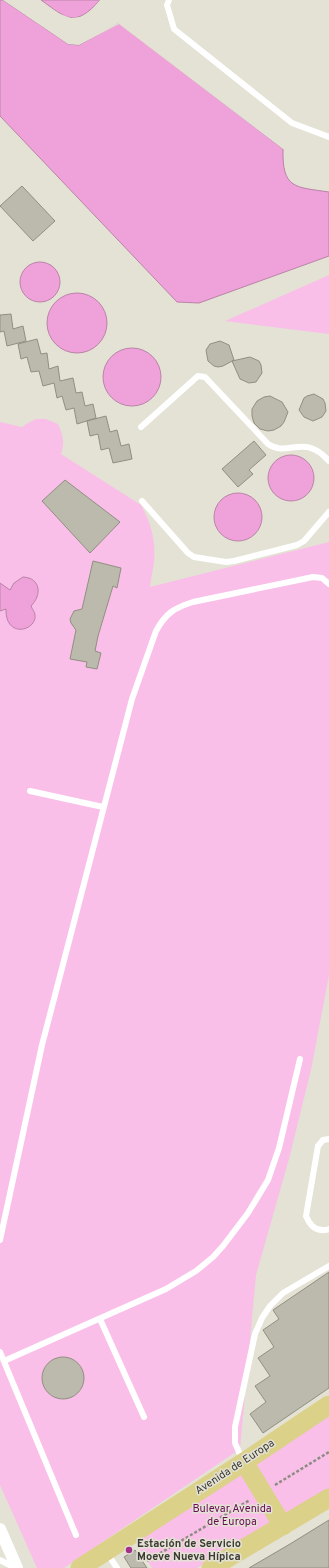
<svg xmlns="http://www.w3.org/2000/svg" width="329" height="1568" font-family="Overpass,sans-serif">
<rect width="100%" height="100%" fill="#e4e2d4"/>
<path fill="#f9bfe8" d="M329,275V334L225,321Z
M36,419H46L58,424C63,435 65,442 61,454L141,505C151,523 156,541 154,562C153,570 151,578 150,587L329,542V975L311,1070L289,1159L256,1275L240,1449L64,1568H37L0,1485V422L22,427L28,423Z
M329,1415V1492L287,1517L256,1464Z
M243,1473L275,1526L197,1568H152L134,1540Z"/>
<path fill="#efa2d9" stroke="#b983a8" d="M0,0H3L68,44L79,45L119,23L283,149C282,189 295,187 329,192V256L199,303L177,302L0,116Z
M41,0H100C75,28 67,19 41,0Z
M20 282a20 20 0 1 1 40 0a20 20 0 1 1-40 0Z
M47 323a30 30 0 1 1 60 0a30 30 0 1 1-60 0Z
M103 377a29 29 0 1 1 58 0a29 29 0 1 1-58 0Z
M268 478a23 23 0 1 1 46 0a23 23 0 1 1-46 0Z
M214 517a24 24 0 1 1 48 0a24 24 0 1 1-48 0Z
M23,577C41,578 42,595 31,606C32,609 35,612 35,615C37,631 5,639 6,609L0,611V583L10,590L14,583Z"/>
<path fill="#e4e2d4" d="M3,0H7L68,42L79,43L120,22L285,149H283L119,24L79,45L68,44Z
M39,0L60,14L71,18L81,17L92,10L100,0H102L93,11L82,18L71,20L59,15Z"/>
<path fill="#bbbaac" stroke="#918f82" d="M22,186L55,221L33,241L0,206Z
M11,314L13,329L23,326L26,341L7,346L4,331L0,332V315Z
M37,339L41,354L47,353L49,369L58,366L60,381L73,378L76,393L82,392L85,406L93,404L96,418L77,424L74,408L66,410L62,396L57,398L54,383L43,386L39,371L31,372L27,357L21,359L18,344Z
M220,341L229,345L234,360L223,366L218,367L214,366L208,361L206,350L210,344Z
M250,357L259,361L261,365L262,373L256,382L249,383L240,379L232,361Z
M314,394L323,399L325,403L326,411L322,417L313,421L304,417L299,410L304,398L307,396Z
M270,396L282,402L288,412L284,422L281,426L274,430L268,431L260,429L254,423L252,416V409L257,401L264,397Z
M106,416L110,432L117,430L121,446L129,444L132,459L113,463L109,448L101,450L98,434L90,436L87,421Z
M254,441L266,455L249,470L253,474L238,487L222,469Z
M65,480L120,522L90,553L42,501Z
M93,561L121,568L117,588L113,586L98,636L95,651L101,653L97,669L86,667L87,662L70,659L76,630L71,623L70,619L74,611L82,609Z
M329,1272V1388L263,1433L250,1414L266,1402L255,1386L270,1376L258,1358L274,1347L263,1330L279,1319L273,1310Z
M42 1378a21 21 0 1 1 42 0a21 21 0 1 1-42 0Z
M329,1520V1568H249L290,1544Z
M135,1550L147,1568H131L124,1557Z"/>
<g fill="none" stroke-linecap="round" stroke-linejoin="round">
<path stroke="#8d8c82" stroke-width="2.5" stroke-dasharray="3 2" stroke-linecap="butt" d="M275,1485L329,1452
M147,1561L250,1500"/>
<path stroke="#fff" stroke-width="6" d="M169,0L167,5L174,29L292,123L329,137
M141,427L198,376L205,377L268,444C289,458 303,432 329,461
M142,501L188,553L194,557L226,562L234,561L297,545L304,541L329,512
M30,791L103,807
M329,1139L323,1140L318,1146L306,1216C310,1226 317,1233 329,1229
M0,1240L42,1045L132,699L156,631C166,613 174,608 193,602L313,577L322,578L329,584
M100,1319L144,1417
M0,1352L76,1535
M4,1361L166,1289L196,1271L213,1257L223,1246L248,1213L268,1180L279,1148L300,1059
M243,1461L235,1443V1427L255,1334L262,1318L270,1306L283,1293L329,1266
M107,1553L117,1568
M0,1560L15,1568"/>
<path stroke="#fff" stroke-width="12" d="M0,1529L17,1568"/>
<path stroke="#dbd189" stroke-width="19" d="M244,1462L283,1526
M80,1568L244,1462L329,1405
M211,1568L329,1498"/>
</g>
<circle fill="#a3308b" stroke="#e4e2d4" stroke-width="1.5" cx="129" cy="1550" r="4"/>
<g text-anchor="middle" dominant-baseline="central" stroke-width="3" stroke-linejoin="round" paint-order="stroke">
<g font-size="11" fill="#3b3a34" stroke="#e4e2d4">
<text transform="translate(235 1467) rotate(-33)">Avenida de Europa</text>
</g>
<g font-size="11" fill="#670c56" stroke="#e4e2d4">
<text x="232" y="1509">Bulevar Avenida<tspan x="232" dy="13">de Europa</tspan></text>
</g>
<g font-size="11" font-weight="bold" fill="#3b3a34" stroke="#e4e2d4" text-anchor="start">
<text x="137" y="1544">Estación de Servicio<tspan x="137" dy="13">Moeve Nueva Hípica</tspan></text>
</g>
</g>
</svg>
